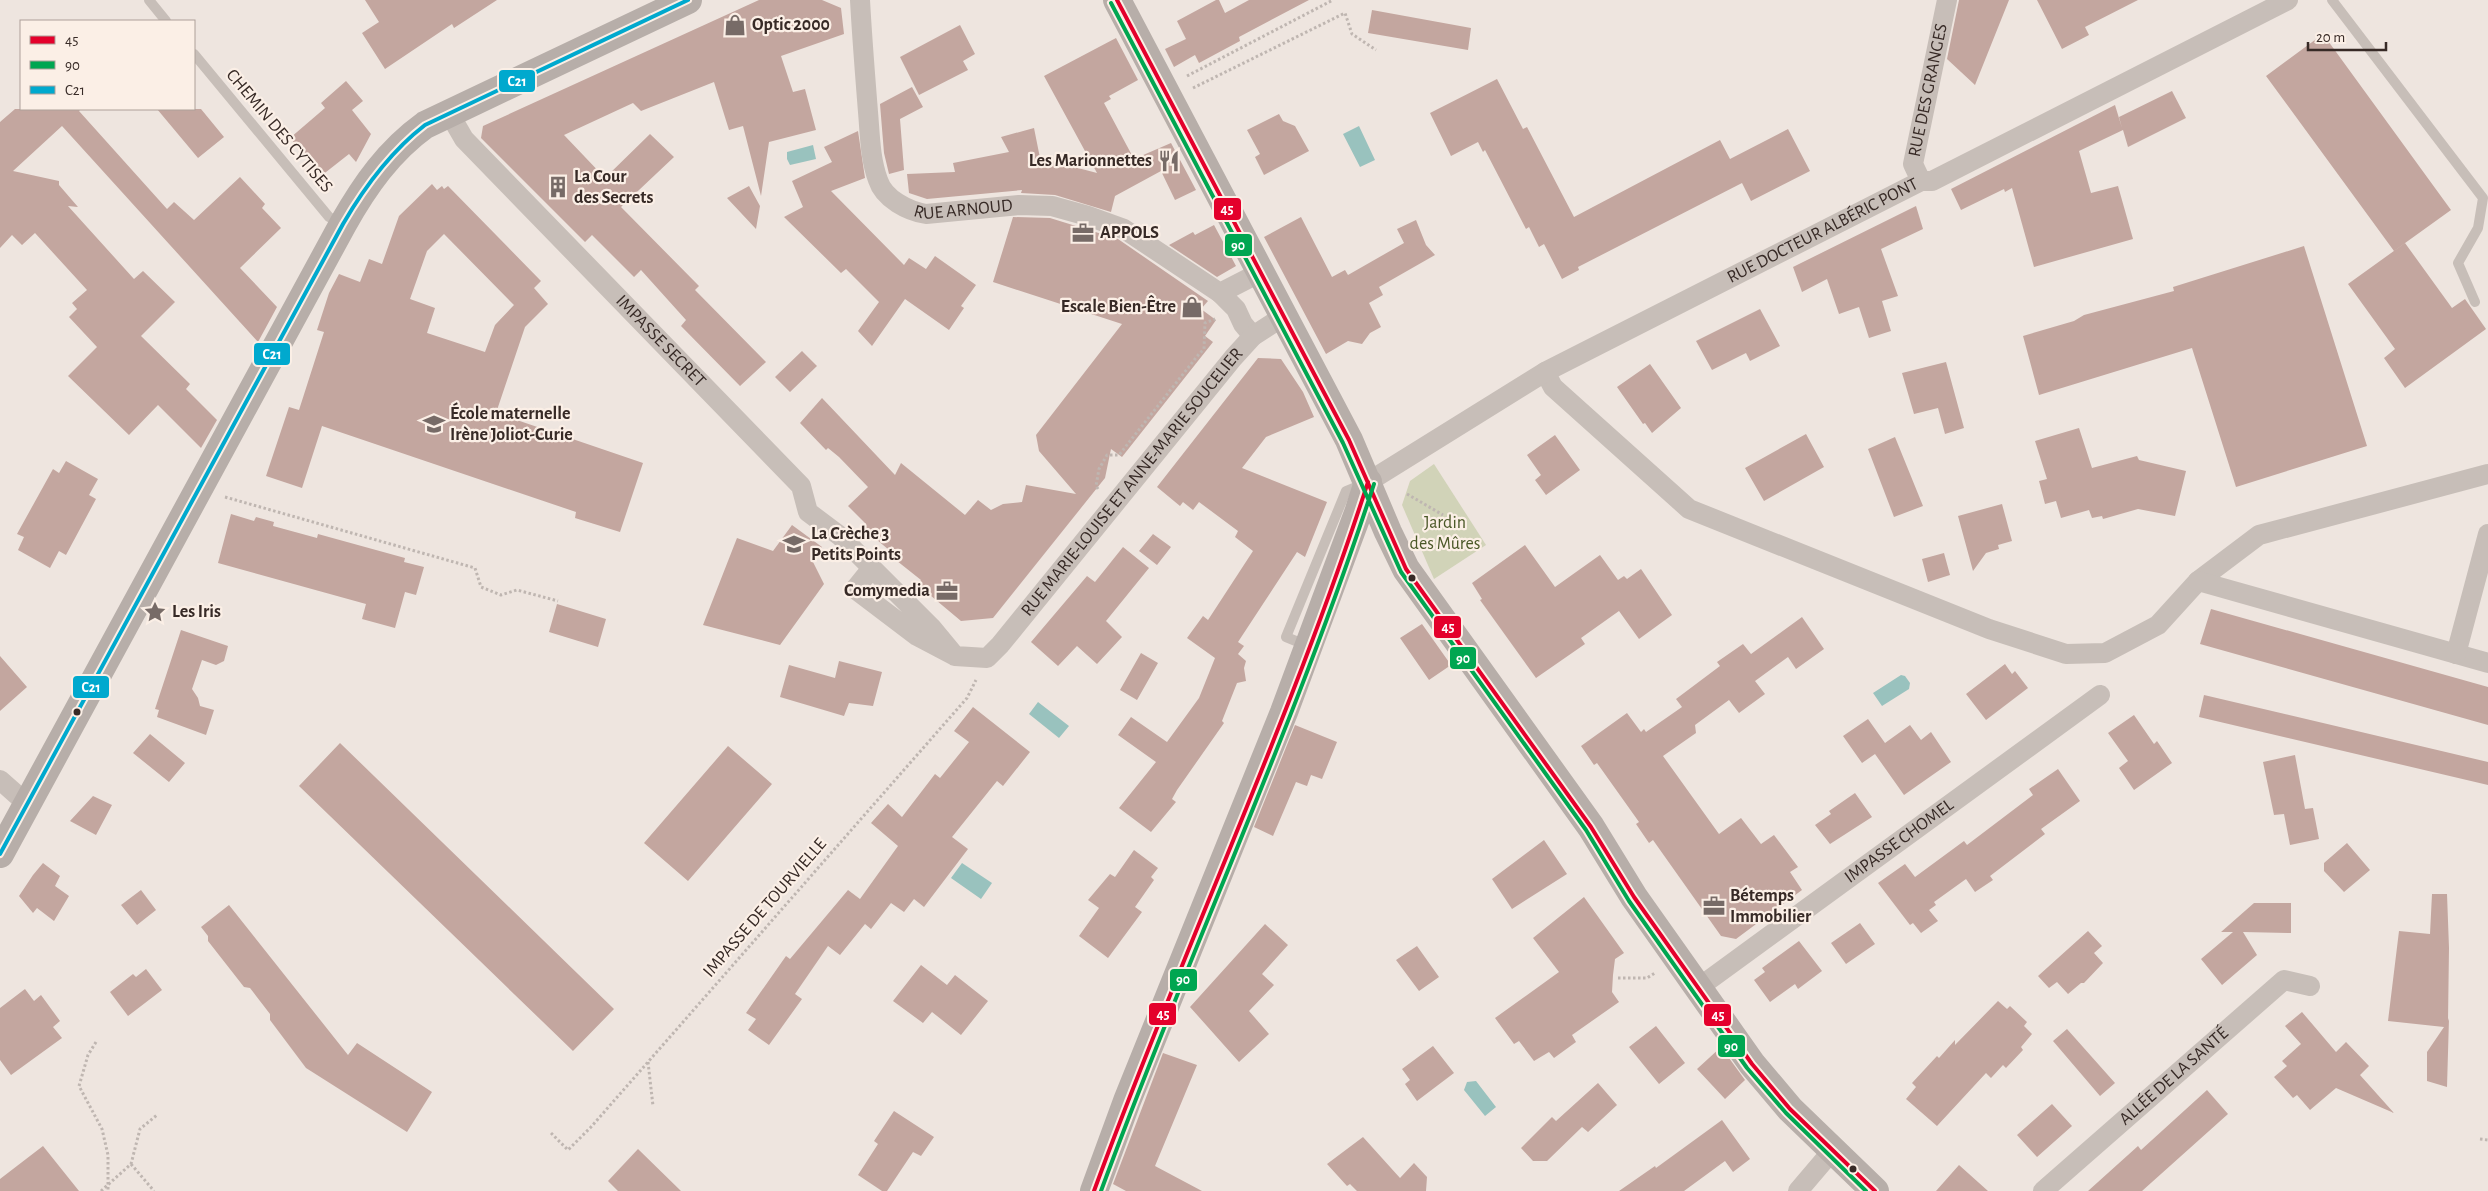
<svg xmlns="http://www.w3.org/2000/svg" width="2488" height="1191" font-family="'Alegreya Sans',sans-serif">
<rect width="100%" height="100%" fill="#eee5df"/>
<path fill="#d1d3b8" d="M1434,464L1486,545L1434,579L1402,505L1410,481Z"/>
<path fill="#99c2be" d="M1359,126L1375,160L1360,167L1343,134Z
M813,145L816,159L790,165L787,159V152Z
M1901,675L1905,676L1910,683L1909,689L1882,706L1873,693Z
M1038,702L1069,726L1059,738L1029,714Z
M962,863L992,883L981,899L951,878Z
M1476,1081L1496,1107L1485,1116L1464,1090L1467,1082Z"/>
<path fill="#c3a69f" fill-rule="evenodd" d="M365,0H497L454,28L452,24L385,69L362,33L379,22Z
M759,0H822L841,8L844,34L781,56L793,92L805,89L816,130L769,142L761,196L743,126L729,130L714,82L641,111L633,103L564,135L605,178L650,134L674,157L621,207L699,286L695,290L766,362L740,386L681,326L686,320L641,270L634,277L592,235L585,242L481,138L483,126Z
M1216,0H1219L1225,13L1249,0H1309L1239,37L1240,41L1199,63L1195,55L1174,67L1165,49L1186,39L1177,21Z
M1959,0H2009L1975,85L1947,59Z
M2037,0H2138L2085,27L2089,35L2062,49Z
M1372,10L1471,28L1468,50L1368,33Z
M960,25L975,54L963,61L968,70L919,95L900,57Z
M2323,34L2451,210L2394,251L2266,76Z
M1116,38L1138,80L1109,96L1111,99L1104,103L1134,159L1171,143L1196,190L1175,200L1161,171L1115,196L1111,212L1055,195L1021,193L1022,190L927,199L909,193L907,174L955,172L953,163L1009,152L1001,137L1034,128L1040,158L1097,173L1044,76Z
M1497,79L1523,129L1527,127L1574,217L1720,140L1730,159L1788,129L1810,171L1751,201L1742,183L1578,267L1579,270L1562,279L1544,244L1539,247L1529,227L1526,229L1485,150L1483,152L1478,142L1451,156L1430,113Z
M346,81L363,101L352,110L371,134L356,162L349,154L321,176L290,138L325,108L321,103Z
M912,87L923,107L900,119L904,170L889,174L884,153L880,104Z
M2172,91L2186,118L2128,147L2123,130L2079,151L2091,193L2118,186L2133,239L2034,267L2012,188L2005,192L2004,189L1961,210L1951,189L2115,105L2122,128L2119,117Z
M15,109H81L79,111L167,209L174,202L194,220L240,177L265,204L262,208L281,228L240,268L277,307L258,342L62,126L13,171L59,181V185L78,207L68,206L134,279L143,271L175,302L141,336L190,384L186,389L217,420L201,448L158,405L129,435L68,376L97,347L69,317L77,309L72,303L87,290L35,233L22,245L12,235L0,248V122Z
M157,109H201L224,137L198,158Z
M1279,114L1283,121L1295,126L1309,151L1264,175L1255,157L1260,154L1247,130Z
M858,131L865,178L831,191L904,265L909,258L926,269L935,256L976,285L961,306L964,308L949,330L905,299L872,346L858,331L879,302L846,269L841,273L784,217L803,207L792,181L832,162L824,147Z
M432,184L437,190L442,186L444,189L448,186L541,281L534,288L548,304L525,327L496,413L643,463L620,532L575,518L576,512L322,426L302,488L266,476L289,407L299,410L324,332L317,330L329,293L339,274L360,282L369,259L382,264L399,216ZM444,234L514,305L495,325L485,352L427,333L435,308L410,299L427,251Z
M749,186L760,206L756,229L727,198Z
M1916,206L1923,229L1881,249L1898,296L1882,301L1891,331L1869,338L1859,307L1839,314L1827,279L1802,292L1793,267Z
M1013,217L1050,218L1118,239L1208,301L1201,309L1216,320L1205,336L1213,342L1122,457L1111,449L1105,478L993,618L961,621L918,585L921,580L887,553L889,550L864,529L866,524L848,506L868,487L839,457L828,448L826,450L800,423L822,398L895,475L901,463L965,515L978,500L991,510L1003,504L1022,502L1026,485L1076,494L1039,451L1036,435L1122,324L993,282Z
M1301,217L1332,277L1345,270L1348,275L1404,243L1397,229L1416,220L1426,245L1435,255L1379,287L1383,295L1369,303L1381,327L1370,333L1362,344L1348,341L1326,354L1264,237Z
M1214,225L1236,266L1217,277L1169,245L1193,232L1195,235Z
M2405,243L2452,308L2465,299L2486,329L2405,388L2384,358L2395,349L2348,284Z
M2304,246L2367,446L2236,487L2192,348L2039,395L2023,336L2074,321L2084,315L2174,291L2173,287Z
M1760,309L1780,346L1750,361L1746,353L1712,370L1696,341Z
M802,351L817,366L790,392L775,377Z
M1258,358L1281,359L1303,392L1314,417L1266,437L1242,468L1327,502L1305,557L1297,552L1238,642L1244,646L1238,654L1246,661L1244,668L1246,681L1237,683L1222,721L1224,723L1177,790L1172,799L1176,802L1151,832L1119,808L1156,762L1118,735L1131,717L1167,742L1199,698L1215,658L1187,638L1203,616L1208,620L1253,551L1235,537L1238,531L1199,502L1193,510L1183,502L1180,506L1157,487Z
M1946,362L1964,428L1945,434L1938,408L1914,414L1902,373Z
M1650,364L1681,408L1652,433L1645,423L1643,424L1617,387Z
M2079,428L2092,468L2137,456L2139,460L2186,471L2175,516L2138,509L2103,519L2102,516L2092,518L2089,510L2061,518L2056,501L2045,504L2039,481L2047,479L2035,441Z
M1806,434L1824,467L1764,501L1745,468Z
M1555,435L1580,470L1546,495L1535,480L1541,475L1527,455Z
M1895,437L1923,506L1894,517L1868,449Z
M66,461L98,479L89,495L96,499L66,555L59,551L50,568L18,550L24,537L17,534L53,469L59,473Z
M2002,504L2012,541L1998,545L1999,549L1986,553L1973,571L1958,516Z
M231,514L254,521L256,517L274,522L273,526L317,538L318,534L405,558L404,562L424,567L416,595L405,592L395,628L362,619L366,604L218,563Z
M792,525L822,547L812,560L824,584L780,645L703,625L737,538L773,551Z
M1153,534L1171,547L1157,565L1139,551Z
M1525,545L1555,587L1600,555L1618,580L1624,576L1627,579L1641,569L1672,615L1639,639L1619,611L1581,638L1585,644L1536,678L1480,600L1482,599L1472,583Z
M1123,547L1149,568L1106,621L1122,637L1097,664L1077,646L1058,666L1031,642L1087,576L1095,582Z
M1944,553L1950,575L1928,582L1922,559Z
M557,604L606,619L598,647L549,632Z
M2211,609L2488,687V725L2200,644Z
M1802,617L1824,649L1796,669L1788,657L1755,681L1765,694L1739,713L1729,700L1695,725L1696,733L1663,756L1719,834L1741,818L1761,844L1774,835L1798,867L1790,872L1802,890L1736,939L1721,936L1653,840L1649,843L1636,824L1639,822L1597,763L1594,765L1581,746L1627,713L1641,732L1644,729L1646,732L1682,707L1676,699L1720,666L1717,662L1743,644L1751,654Z
M1422,624L1451,665L1429,680L1400,638Z
M181,630L228,646L224,661L216,665L202,660L192,689L198,698L200,706L214,710L206,735L157,717L159,710L155,709Z
M1141,653L1158,663L1137,700L1120,690Z
M0,656L27,687L0,711Z
M839,661L882,672L873,706L849,703L844,716L780,697L789,665L835,678Z
M2005,664L2012,674L2015,671L2028,688L1986,720L1966,694Z
M2204,695L2488,762V785L2199,717Z
M973,707L1030,752L1003,786L997,781L952,837L968,849L924,907L914,899L904,912L891,903L871,929L865,924L840,955L828,946L795,994L802,999L769,1045L748,1030L756,1019L746,1013L786,956L790,959L848,890L860,899L898,846L871,823L888,804L902,817L935,774L940,778L969,742L954,731Z
M2134,715L2154,744L2157,741L2172,763L2134,790L2119,768L2128,761L2108,733Z
M1868,719L1885,743L1910,725L1921,740L1931,732L1951,762L1904,795L1875,754L1862,763L1843,736Z
M1295,725L1337,742L1322,779L1311,775L1307,786L1296,782L1273,836L1254,827Z
M150,734L185,763L169,782L133,753Z
M340,743L614,1009L573,1051L299,786Z
M728,746L772,784L688,881L644,843Z
M2295,755L2305,809L2313,808L2319,839L2290,845L2284,814L2274,815L2263,762Z
M2058,769L2080,801L2041,829L2045,834L1990,876L1993,880L1975,892L1966,879L1934,902L1936,905L1929,910L1938,921L1921,933L1913,923L1910,925L1878,883L1905,864L1915,877L1964,841L1967,845L2033,795L2029,789Z
M1855,793L1872,817L1830,844L1815,825L1831,814L1829,811Z
M93,796L112,805L96,835L70,821Z
M1544,840L1567,874L1512,909L1492,879Z
M2347,843L2370,870L2344,892L2324,871V863Z
M1134,850L1158,868L1151,877L1154,880L1135,907L1142,912L1108,958L1079,936L1099,908L1088,900L1110,874L1115,877Z
M43,863L60,876L55,886L69,896L54,921L37,908L33,913L19,896L33,875Z
M141,890L156,910L137,925L121,905Z
M2432,894H2447L2449,948L2448,1021L2449,1018L2447,1087L2427,1081V1052L2444,1027L2388,1021L2399,931L2430,934Z
M1584,897L1624,953L1615,959L1613,975L1612,992L1619,1002L1572,1035L1576,1042L1554,1058L1549,1052L1534,1061L1519,1041L1514,1044L1495,1018L1559,972L1533,938Z
M2254,903H2291V933L2243,932L2257,955L2222,985L2201,959L2233,932H2221Z
M229,905L348,1055L357,1043L432,1092L407,1132L306,1068L270,1020V1014L250,988L244,987L208,941V936L201,927Z
M1860,923L1875,944L1846,964L1831,943Z
M1265,924L1288,945L1262,974L1274,985L1249,1011L1269,1034L1239,1062L1190,1007Z
M2088,931L2102,946L2094,953L2103,963L2084,983H2081L2068,994L2057,982L2049,988L2038,976Z
M1799,941L1822,971L1798,989L1795,984L1770,1002L1754,980L1765,972L1762,968Z
M1417,946L1439,977L1419,991L1396,960Z
M921,965L947,985L955,975L988,1001L961,1035L932,1012L923,1023L893,1001Z
M146,969L162,990L128,1016L110,992L133,974L136,977Z
M25,989L34,1001L41,995L60,1021L53,1027L62,1038L11,1075L0,1060V1008Z
M1998,1001L2007,1009L2010,1006L2027,1022L2024,1026L2032,1034L2021,1047L2023,1050L2006,1068L2003,1065L1991,1078L1986,1073L1937,1126L1906,1099L1916,1087L1912,1083L1937,1056L1939,1058L1955,1040V1045Z
M2302,1012L2336,1052L2346,1042L2369,1066L2360,1075L2394,1113L2336,1088L2310,1110L2297,1095L2293,1098L2274,1077L2287,1066L2282,1061L2301,1044L2285,1026Z
M1656,1026L1685,1063L1659,1084L1629,1047Z
M2067,1029L2115,1083L2100,1096L2053,1041Z
M1433,1046L1454,1073L1417,1101L1405,1084L1410,1080L1402,1069Z
M1721,1047L1745,1080L1725,1099L1697,1069Z
M1163,1053L1197,1065L1155,1166L1202,1191H1126L1113,1184Z
M1598,1083L1617,1105L1588,1132L1582,1127L1547,1161H1533L1521,1148L1552,1117L1556,1121Z
M2207,1090L2228,1114L2142,1191H2088L2138,1146L2141,1150Z
M2052,1104L2072,1126L2037,1157L2017,1135Z
M894,1111L934,1137L921,1156L913,1152L887,1191H882L858,1175L878,1144L874,1141Z
M1722,1120L1750,1159L1733,1172L1725,1161L1684,1191H1619L1655,1166L1656,1168Z
M1363,1137L1400,1178L1414,1163L1427,1177L1426,1191H1357L1350,1184L1347,1186L1327,1164Z
M43,1146L79,1191H0V1179Z
M638,1149L681,1191H618L608,1181Z
M1959,1165L1988,1191H1936Z"/>
<g fill="none" stroke-linecap="round" stroke-linejoin="round">
<path stroke="#bfb6b1" stroke-width="3" stroke-dasharray="2.5 2.5" stroke-linecap="butt" d="M1187,76L1333,0
M1193,88L1345,13L1352,34L1376,50
M1098,489L1096,486L1099,469L1107,455H1119L1199,354L1204,349L1205,323L1215,319
M1407,494L1443,515
M225,497L475,568L481,587L501,595L517,590L558,601
M1618,978H1647L1655,973
M96,1042L88,1055L79,1086L102,1129L108,1155V1191
M648,1062L653,1106
M551,1133L568,1150L591,1127L967,698L976,680
M2480,1139L2488,1140
M131,1164L154,1191
M101,1191L131,1164L140,1129L157,1115"/>
<path stroke="#c7beb8" stroke-width="10" d="M149,0L166,21
M2332,0L2483,198L2478,228L2458,263L2475,302
M194,54L329,217L342,223
M1308,646L1286,637L1346,491L1363,484"/>
<g stroke="#c7beb8" stroke-width="20">
<path id="s1" d="M860,0C862,37 865,74 868,112C870,134 870,159 878,180C884,199 908,211 926,214L1019,205L1052,206L1088,216L1124,229L1220,293L1261,272"/>
<path id="s2" d="M449,113L464,139L801,486L808,512L840,536L872,568"/>
<path id="s3" d="M1921,181L1913,164L1947,0"/>
<path d="M1220,293L1236,309L1243,324L1253,336"/>
<path d="M1545,372L1553,387L1689,509L1989,629L2066,654L2105,653L2158,625L2198,581L2259,535L2488,474"/>
<path id="s4" d="M1368,482L1545,372L1921,181H1932L2288,0"/>
<path d="M2198,581L2488,663"/>
<path d="M2456,654L2488,534"/>
<path id="s5" d="M955,656L931,627L872,568L855,589L917,636L955,656L987,658L1000,645L1233,358L1253,336L1284,316"/>
<path d="M0,780L17,795L29,802"/>
<path id="s6" d="M1698,988L2100,695"/>
<path d="M1798,1191L1832,1151"/>
<path id="s7" d="M2043,1191L2284,980L2310,986"/>
</g>
<path stroke="#b7aea9" stroke-width="28" d="M1117,0L1349,440L1388,532L1406,569L1591,827L1634,897L1752,1064L1790,1109L1875,1191
M0,854L343,224C365,185 389,151 425,125L688,0
M1094,1191L1127,1101L1284,712L1358,513L1368,482"/>
<g stroke="#fbefe6" stroke-width="8">
<path id="bus-1" d="M1117,0L1349,440L1406,569L1591,827L1634,897L1752,1064L1790,1109L1875,1191
M1094,1191C1181,953 1290,723 1368,482"/>
</g>
<g stroke="#fbefe6" stroke-width="8">
<path id="bus-2" d="M1111,3L1343,443L1401,572L1586,830L1629,901L1747,1068L1786,1113L1866,1191
M1101,1191C1188,954 1296,724 1374,484"/>
</g>
<g stroke="#fbefe6" stroke-width="8">
<path id="bus-3" d="M0,854L343,224C365,186 390,152 425,125L688,0"/>
</g>
<use href="#bus-1" stroke="#e4002b" stroke-width="4"/>
<use href="#bus-2" stroke="#00a651" stroke-width="4"/>
<use href="#bus-3" stroke="#00a9ce" stroke-width="4"/>
</g>
<defs>
<g id="shop-bare" transform="scale(1.725)"><path d="M-5-2.5h2.3a2.7 3.5 0 0 1 5.4 0H5L5.5 6h-11ZM-1.5-2.5h3a1.5 2.3 0 0 0-3 0Z" fill="#776b67" stroke="#fbefe6" stroke-width="2.5" paint-order="stroke"/></g>
<g id="restaurant-bare" transform="scale(1.725)"><path d="M-5-6h1v4h1v-4h1v4h1v-4h1v5L-1.5 .5V6h-2V.5L-5-1ZM5-6V6H3V1.5H1.5Q1.5-4 5-6Z" fill="#776b67" stroke="#fbefe6" stroke-width="2.5" paint-order="stroke"/></g>
<g id="building-bare" transform="scale(1.725)"><path d="M-4-6H4V6H1V3H-1V6H-4ZM-2.5-4.3h1.7v1.8h-1.7ZM.8-4.3h1.7v1.8H.8ZM-2.5-1h1.7V.8h-1.7ZM.8-1h1.7V.8H.8Z" fill="#776b67" stroke="#fbefe6" stroke-width="2.5" paint-order="stroke"/></g>
<g id="office-bare" transform="scale(1.725)"><path d="M-6-3h4V-5.5h4V-3h4V5H-6ZM-1-4.5V-3h2v-1.5ZM-6 0V1H6V0Z" fill="#776b67" stroke="#fbefe6" stroke-width="2.5" paint-order="stroke"/></g>
<g id="school-bare" transform="scale(1.725)"><path d="M0-5L7-2L0 1L-7-2ZM-4 1L0 2.5L4 1V4Q0 6-4 4Z" fill="#776b67" stroke="#fbefe6" stroke-width="2.5" paint-order="stroke"/></g>
<g id="sight-bare" transform="scale(1.725)"><path d="M0-6L1.8-2.2L6-1.7L2.9 1.2L3.7 5.4L0 3.3L-3.7 5.4L-2.9 1.2L-6-1.7L-1.8-2.2Z" fill="#776b67" stroke="#fbefe6" stroke-width="2.5" paint-order="stroke"/></g>
</defs>
<g fill-rule="evenodd">
<use href="#shop-bare" x="735" y="25"/>
<use href="#restaurant-bare" x="1169" y="161"/>
<use href="#building-bare" x="558" y="187"/>
<use href="#office-bare" x="1083" y="233"/>
<use href="#shop-bare" x="1192" y="307"/>
<use href="#school-bare" x="434" y="424"/>
<use href="#school-bare" x="794" y="544"/>
<use href="#office-bare" x="947" y="591"/>
<use href="#sight-bare" x="155" y="612"/>
<use href="#office-bare" x="1714" y="906"/>
</g>
<g fill="#372a26" stroke="#fbefe6" stroke-width="2">
<circle cx="1412" cy="578" r="4.5"/>
<circle cx="77" cy="712" r="4.5"/>
<circle cx="1853" cy="1169" r="4.5"/>
</g>
<g text-anchor="middle" dominant-baseline="central" stroke-width="4.5" stroke-linejoin="round" paint-order="stroke">
<g font-size="18" font-weight="bold" fill="#372a26" stroke="#fbefe6" text-anchor="start">
<text x="752" y="25">Optic 2000</text>
<text x="1152" y="161" text-anchor="end">Les Marionnettes</text>
<text x="574" y="177">La Cour<tspan x="574" dy="21">des Secrets</tspan></text>
<text x="1100" y="233">APPOLS</text>
<text x="1176" y="307" text-anchor="end">Escale Bien-Être</text>
<text x="450" y="414">École maternelle<tspan x="450" dy="21">Irène Joliot-Curie</tspan></text>
<text x="811" y="534">La Crèche 3<tspan x="811" dy="21">Petits Points</tspan></text>
<text x="930" y="591" text-anchor="end">Comymedia</text>
<text x="172" y="612">Les Iris</text>
<text x="1730" y="896">Bétemps<tspan x="1730" dy="21">Immobilier</tspan></text>
</g>
<g font-size="18" fill="#372a26" stroke="#fbefe6">
<text stroke="none"><textPath href="#s3" startOffset="94">RUE DES GRANGES</textPath></text>
<text transform="translate(279 131) rotate(50)">CHEMIN DES CYTISES</text>
<text stroke="none"><textPath href="#s1" startOffset="280">RUE ARNOUD</textPath></text>
<text stroke="none"><textPath href="#s4" startOffset="520">RUE DOCTEUR ALBÉRIC PONT</textPath></text>
<text stroke="none"><textPath href="#s2" startOffset="312">IMPASSE SECRET</textPath></text>
<text stroke="none"><textPath href="#s5" startOffset="529">RUE MARIE-LOUISE ET ANNE-MARIE SOUCELIER</textPath></text>
<text stroke="none"><textPath href="#s6" startOffset="249">IMPASSE CHOMEL</textPath></text>
<text transform="translate(765 908) rotate(-49)">IMPASSE DE TOURVIELLE</text>
<text stroke="none"><textPath href="#s7" startOffset="174">ALLÉE DE LA SANTÉ</textPath></text>
</g>
<g font-size="18" fill="#4b5828" stroke="#fbefe6">
<text x="1445" y="523">Jardin<tspan x="1445" dy="21">des Mûres</tspan></text>
</g>
</g>
<g stroke="#fbefe6" stroke-width="2">
<rect x="498" y="69" width="38" height="24" rx="5" fill="#00a9ce"/>
<rect x="1213" y="197" width="29" height="24" rx="5" fill="#e4002b"/>
<rect x="1224" y="233" width="29" height="24" rx="5" fill="#00a651"/>
<rect x="253" y="342" width="38" height="24" rx="5" fill="#00a9ce"/>
<rect x="1433" y="615" width="29" height="24" rx="5" fill="#e4002b"/>
<rect x="1449" y="646" width="28" height="24" rx="5" fill="#00a651"/>
<rect x="72" y="675" width="38" height="24" rx="5" fill="#00a9ce"/>
<rect x="1169" y="968" width="29" height="24" rx="5" fill="#00a651"/>
<rect x="1148" y="1002" width="29" height="24" rx="5" fill="#e4002b"/>
<rect x="1703" y="1003" width="29" height="24" rx="5" fill="#e4002b"/>
<rect x="1717" y="1034" width="29" height="24" rx="5" fill="#00a651"/>
</g>
<g font-size="14" text-anchor="middle" font-weight="bold" fill="#fff">
<text x="517" y="86">C21</text>
<text x="1227" y="214">45</text>
<text x="1238" y="250">90</text>
<text x="272" y="359">C21</text>
<text x="1448" y="632">45</text>
<text x="1463" y="663">90</text>
<text x="91" y="692">C21</text>
<text x="1183" y="984">90</text>
<text x="1163" y="1019">45</text>
<text x="1718" y="1020">45</text>
<text x="1731" y="1051">90</text>
</g>
<rect x="20" y="20" width="175" height="90" fill="#fbefe6" stroke="#ada099"/>
<rect x="30" y="36" width="25" height="8" fill="#e4002b" stroke="#ada099"/>
<text x="65" y="45" font-size="15" fill="#372a26">45</text>
<rect x="30" y="61" width="25" height="8" fill="#00a651" stroke="#ada099"/>
<text x="65" y="70" font-size="15" fill="#372a26">90</text>
<rect x="30" y="86" width="25" height="8" fill="#00a9ce" stroke="#ada099"/>
<text x="65" y="95" font-size="15" fill="#372a26">C21</text>
<path d="M2308 42v8h78v-8" fill="none" stroke="#372a26" stroke-width="2.5"/>
<text x="2316" y="42" font-size="15" fill="#372a26" stroke="#fbefe6" stroke-width="4" paint-order="stroke">20 m</text>
</svg>
